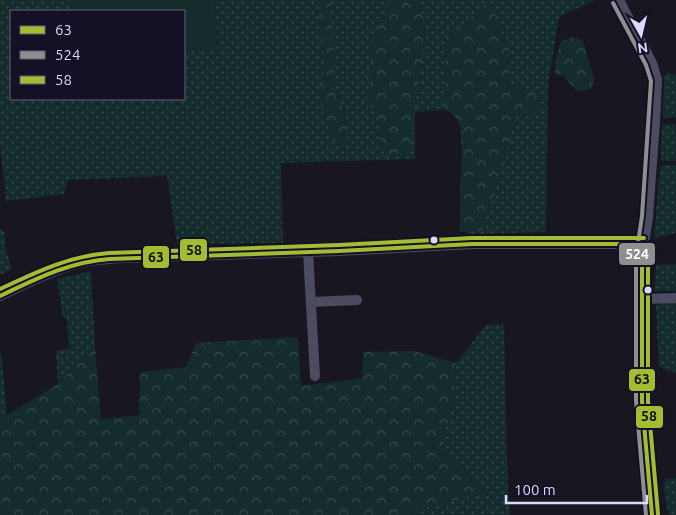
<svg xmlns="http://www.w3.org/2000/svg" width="676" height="515" font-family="Ubuntu,sans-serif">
<defs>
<pattern id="grass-dots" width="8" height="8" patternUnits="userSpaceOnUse" patternTransform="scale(1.25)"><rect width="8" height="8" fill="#152c2c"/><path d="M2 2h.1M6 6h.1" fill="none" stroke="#364a4c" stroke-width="1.8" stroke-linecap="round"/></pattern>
<pattern id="forest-crowns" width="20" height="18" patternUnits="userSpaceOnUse" patternTransform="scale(1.25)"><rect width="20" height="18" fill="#152c2c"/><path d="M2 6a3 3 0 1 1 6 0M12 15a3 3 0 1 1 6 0" fill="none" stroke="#364a4c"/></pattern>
</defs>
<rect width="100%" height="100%" fill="#181621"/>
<path fill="url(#grass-dots)" d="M0,0H71L72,11H11V99H184V50L218,49L215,0H595L559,17L548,85L546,232L468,234L459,109L415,112V159L281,163L283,243L177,244L167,176L68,180L64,194L6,201L0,143Z
M669,73L676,75V117L663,118L664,76Z
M675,124L676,130V161H661L662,125Z
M665,165H676V233L654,238L660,166Z
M0,228L5,233V246L12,269L0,275Z
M676,264V291H654L656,265Z
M91,271L95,348L58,384L56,351L69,348L67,319L63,317L57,279Z
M662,302L676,303V373L659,367L656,305Z
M504,324L508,492L510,515H411L417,510L487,492L459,469L440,441L453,409L456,363L486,325Z
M0,350L2,361L7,415L0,414Z
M676,478V515H670C665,505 662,488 666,479Z"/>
<path fill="url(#forest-crowns)" d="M318,0H331L335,84L347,121V145H336L324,119L318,92L324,66Z
M391,0H422L421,3L425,35L411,145L403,155H392L379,151L381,134L374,112L367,97L371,64L370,44Z
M488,3L497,19L511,55L508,66L510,85L530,89L542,101C534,116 532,117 515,117C508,156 495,194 482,231L460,232V182L464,130L454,115L441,107L446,92L445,54L450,32L461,28L480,7Z
M574,37L583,41L594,79L592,88L578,92L563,76L555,74V61L561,41Z
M298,337L301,386L362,378L363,352L414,351L456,363L453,409L441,441L459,469L487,492L417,510L411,515H0V414L7,415L58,384L95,348L101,419L139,415L140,372L186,367L196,343Z"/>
<path fill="#152c2c" d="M71,0H215L218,49L184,50V11H72Z"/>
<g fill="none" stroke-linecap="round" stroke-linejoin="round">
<path stroke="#4c4c61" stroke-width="10" d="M619,0L652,63L657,80L655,121L648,217L644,244L642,269V401L652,515
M308,252L315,376
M0,296C23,285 47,273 72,265C88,260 105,259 122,258L339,251L472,244H644
M642,299L676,298
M311,302L357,300"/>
<g stroke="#141126" stroke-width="8">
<path id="bus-1" d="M644,244L642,269V401L652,515
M0,296C36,279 69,262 109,259L339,251L472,244H644"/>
</g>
<g stroke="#141126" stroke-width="8">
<path id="bus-2" d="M613,3L646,65L651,81L642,216L638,243L636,269V401L646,515"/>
</g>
<g stroke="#141126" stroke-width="8">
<path id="bus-3" d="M650,244L648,269V401L658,514
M0,289C36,272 69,256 109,253L339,245L472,238H644"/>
</g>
<use href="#bus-1" stroke="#a2bd31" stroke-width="4"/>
<use href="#bus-2" stroke="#8f8f8f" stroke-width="4"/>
<use href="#bus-3" stroke="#a2bd31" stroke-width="4"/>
</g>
<g fill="#dbd9fd" stroke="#141126" stroke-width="2">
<circle cx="434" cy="240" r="4.5"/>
<circle cx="648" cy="290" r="4.5"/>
</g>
<g stroke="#141126" stroke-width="2">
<rect x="179" y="238" width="29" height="24" rx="5" fill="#a2bd31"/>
<rect x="618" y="242" width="38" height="24" rx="5" fill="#8f8f8f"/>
<rect x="142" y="245" width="28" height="24" rx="5" fill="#a2bd31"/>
<rect x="628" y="368" width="28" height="24" rx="5" fill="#a2bd31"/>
<rect x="635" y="405" width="29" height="24" rx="5" fill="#a2bd31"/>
</g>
<g font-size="14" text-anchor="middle" font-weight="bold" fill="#fff">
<text x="637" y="259">524</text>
</g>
<g font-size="14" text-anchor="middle" font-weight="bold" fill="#111">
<text x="194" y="255">58</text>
<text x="156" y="262">63</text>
<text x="642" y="384">63</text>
<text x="649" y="421">58</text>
</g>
<rect x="10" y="10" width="175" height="90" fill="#141126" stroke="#64617c"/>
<rect x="20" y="26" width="25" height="8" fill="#a2bd31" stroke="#64617c"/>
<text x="55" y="35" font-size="15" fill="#dbd9fd">63</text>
<rect x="20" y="51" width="25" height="8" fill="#8f8f8f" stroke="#64617c"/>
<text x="55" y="60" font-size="15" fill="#dbd9fd">524</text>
<rect x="20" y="76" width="25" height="8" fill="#a2bd31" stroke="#64617c"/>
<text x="55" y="85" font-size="15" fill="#dbd9fd">58</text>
<g transform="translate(641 35) rotate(172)" stroke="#141126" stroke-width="4" paint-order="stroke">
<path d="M0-4L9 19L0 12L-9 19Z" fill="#dbd9fd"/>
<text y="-8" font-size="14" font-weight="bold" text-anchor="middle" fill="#dbd9fd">N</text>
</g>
<path d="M506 495v8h141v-8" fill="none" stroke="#dbd9fd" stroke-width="2.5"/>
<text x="514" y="495" font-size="15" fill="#dbd9fd" stroke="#141126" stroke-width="4" paint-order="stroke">100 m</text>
</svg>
